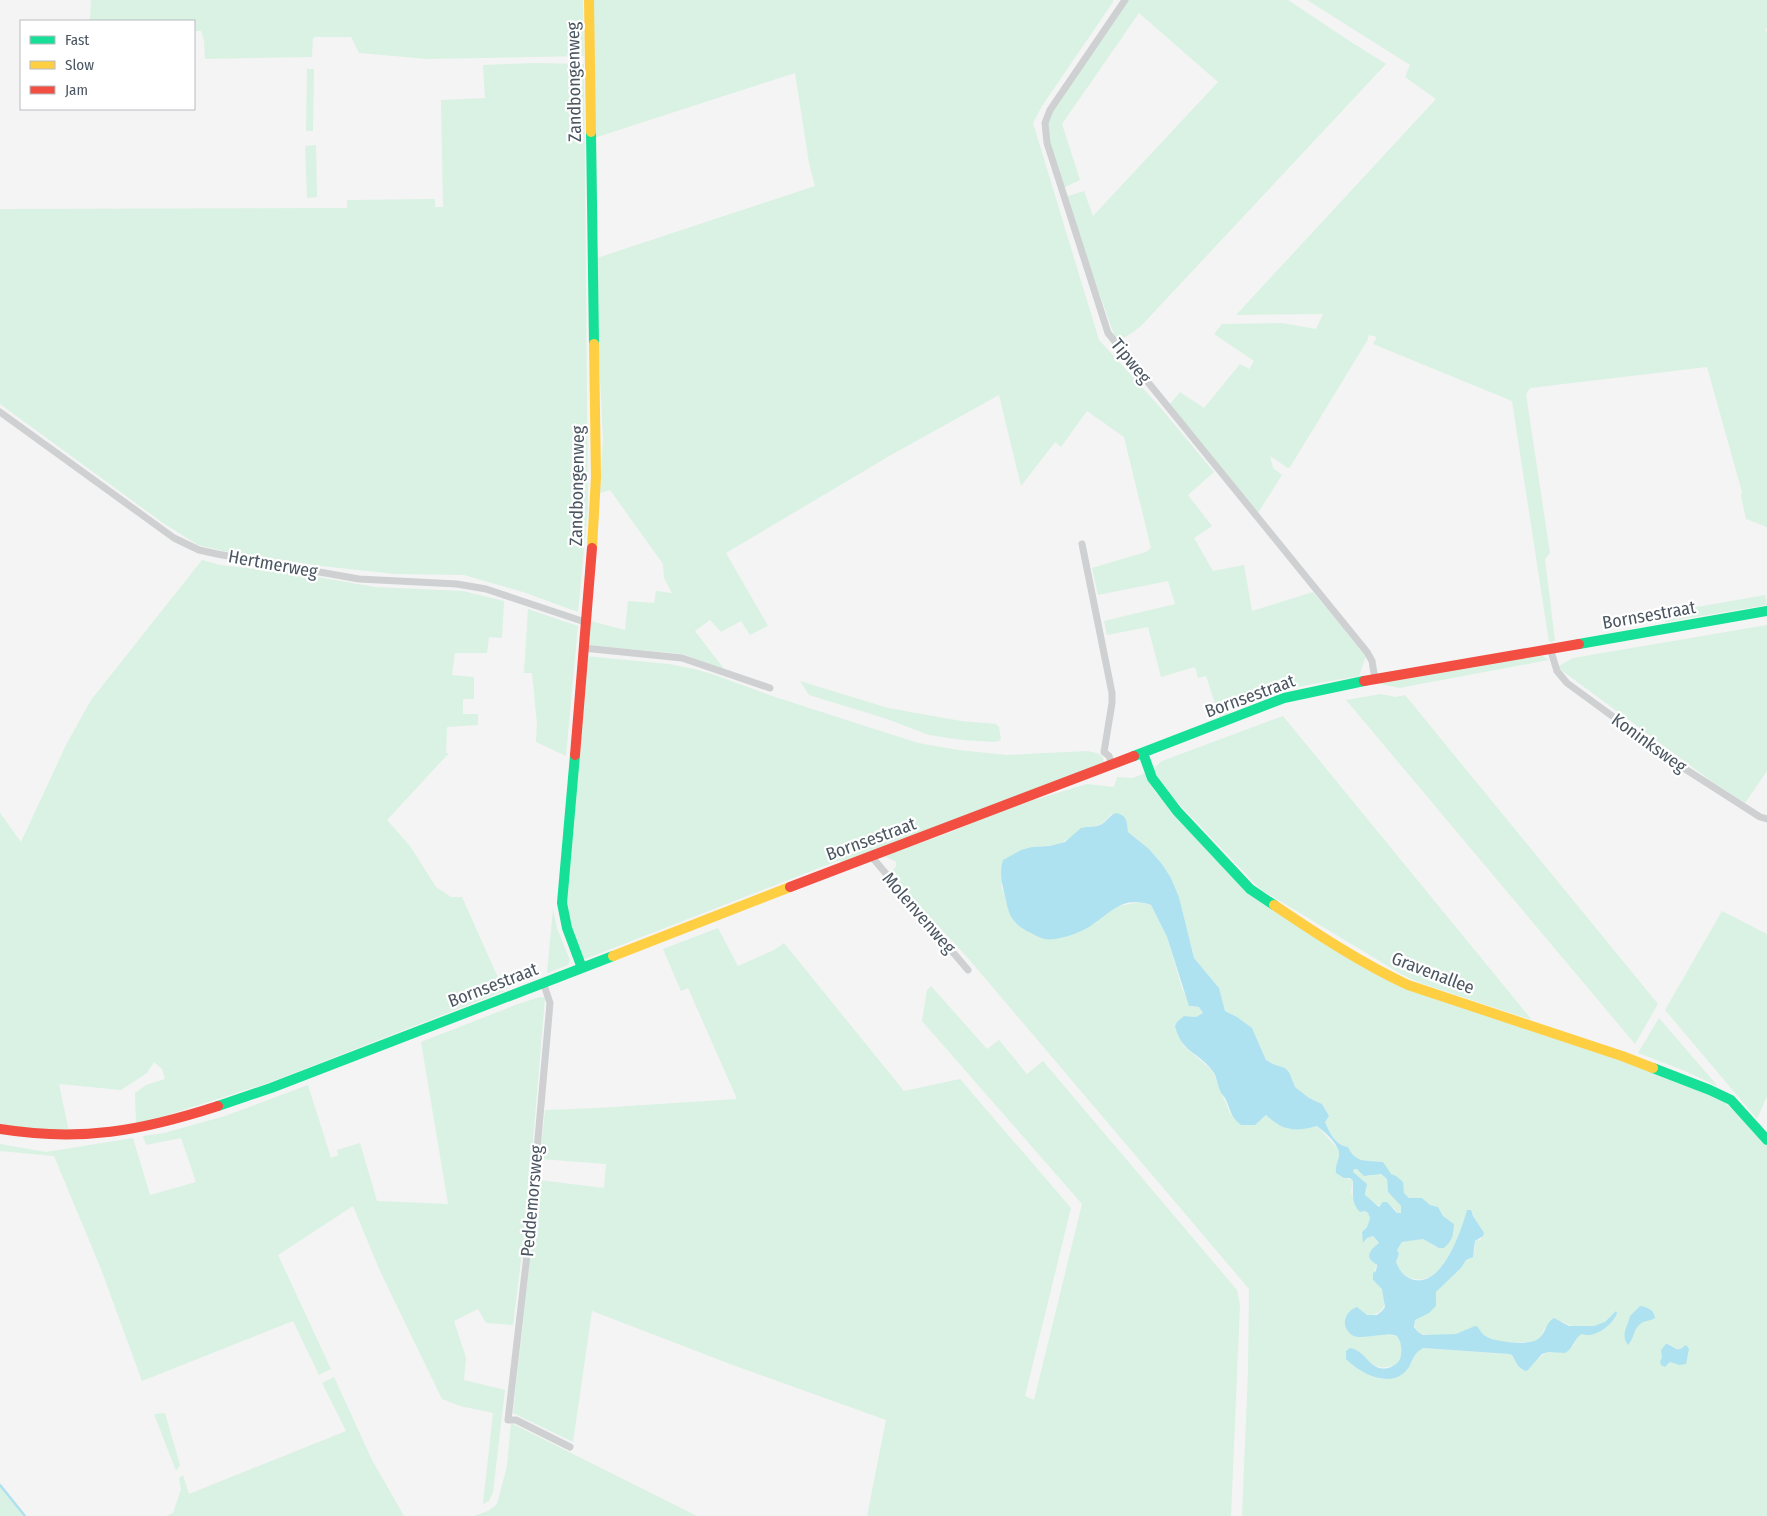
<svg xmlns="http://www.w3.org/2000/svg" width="1767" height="1516" font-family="'Fira Sans Condensed',sans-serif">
<rect width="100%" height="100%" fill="#f4f4f4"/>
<path fill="#d9f2e3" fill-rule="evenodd" d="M91,0H583L584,56L428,59L359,53L351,37H315L313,38L312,57L205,59L204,40L201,31H194V21H90Z
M592,0H1113V2L1042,106L1033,123L1099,340L1159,406L1214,472L1188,495L1212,526L1194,538L1213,571L1244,565L1252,611L1313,592L1366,656L1359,676L1302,686L1240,707L1220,718L1206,676L1198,678L1195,667L1161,677L1148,627L1107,635L1104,621L1175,604L1168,581L1098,595L1092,568L1146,552L1151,548L1124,437L1087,411L1061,447L1055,442L1021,486L999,395L891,455L726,553L768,626L750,635L741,621L721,632L710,620L695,631L724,669L682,654L586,645L587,620L625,630L628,601L654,603L656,591L672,593L664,578L663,564L610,490L600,493L603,440L594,259L815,186L809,163L795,73L594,138Z
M1126,0H1288L1351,42L1386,64L1140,327L1117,343L1065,197L1084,191L1093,216L1218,82L1139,13L1062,124L1080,180L1063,188L1046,133L1050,111Z
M1307,0H1767V28L1765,30L1767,32V527L1746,519L1741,496L1742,492L1707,367L1530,388L1526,394L1550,553L1545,559L1555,641L1549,642L1512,401L1373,344L1377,337L1369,335L1367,341L1290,467L1288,468L1270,456L1273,468L1282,475L1258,513L1169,405L1180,392L1204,408L1240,364L1249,369L1254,361L1214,334L1222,324L1282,323L1316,329L1323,314L1236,315L1436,99L1405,77L1410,65Z
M536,63L584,64L588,509L578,612L523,592L464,575L395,574L321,566L223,551L198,545L163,523L0,404V209L347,208V200L435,199V207H443L441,100L485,98L483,65Z
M307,69H314L313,131H306Z
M316,145L317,197L307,198L305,146Z
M202,560L220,565L294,573L375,587L463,591L504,601L502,638L489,637L487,653H455L452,675L474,677V699H463V714H478V725L447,727L446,753H449L387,820L410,846L436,887L451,897H462L504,991L268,1083L136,1125L135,1093L146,1085L165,1079L162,1069L154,1062L147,1073L121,1090L59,1084L69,1132L20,1128L0,1124V813L21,842L66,745L91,700Z
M1765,595L1767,605L1665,622L1663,613Z
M528,609L578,626L566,756L536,742L537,724L532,673H524Z
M1767,625V771L1745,803L1714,783L1557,667L1573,658Z
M1541,655L1549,660L1399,688L1377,683Z
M585,656L669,664L694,669L712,674L775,697L918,743L958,750L1007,755L1088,751C1096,753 1103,753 1104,762L1101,766L842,865L840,860L585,959L579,953L571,935L563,895Z
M800,681L888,708L961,721L996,724L999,727L1001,740L995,742L962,740L929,735L887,719L809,695Z
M1381,694L1395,697L1405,695L1658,1004L1635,1044L1346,700Z
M1283,716L1532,1020L1420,983L1401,974L1260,889L1162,786L1153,769L1162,761Z
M1145,773L1155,792L1249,893L1400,984L1661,1072L1717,1096L1744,1119L1767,1146V1516H1242L1248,1371L1249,1289L967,957L889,873L896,867V862L884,856L949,833L1004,809L1087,784L1114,787L1117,777L1133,778ZM1111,814L1128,832L1149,849L1162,864L1171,878L1179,897L1194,958L1219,988L1225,1011L1237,1017L1252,1028L1266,1060L1273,1064L1285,1068L1289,1072L1295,1087L1309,1098L1322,1104L1329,1116L1325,1122C1330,1132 1335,1145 1348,1147C1356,1164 1367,1160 1383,1162C1385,1166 1386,1170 1390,1173C1396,1179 1404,1182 1404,1193L1409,1198H1421L1430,1205L1438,1207L1443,1216L1454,1224V1233L1439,1248L1423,1239L1402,1242L1397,1250L1399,1254L1396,1262C1400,1271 1404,1278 1415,1279C1443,1285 1461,1231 1467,1210L1472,1213L1473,1216L1483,1233L1481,1239L1475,1241C1475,1249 1475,1258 1466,1260L1461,1268L1436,1292C1438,1309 1427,1312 1415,1320C1413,1337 1428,1335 1440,1335C1445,1334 1451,1335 1456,1334C1464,1333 1469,1326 1478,1327L1483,1336L1499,1342H1534L1540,1338L1545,1328L1562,1321C1573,1329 1592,1330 1604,1323C1609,1320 1612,1315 1616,1311L1604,1329C1592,1331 1578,1331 1574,1345L1561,1353C1545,1348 1538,1359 1528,1370L1518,1366L1512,1355L1509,1354L1422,1348L1417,1351L1409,1366L1388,1379H1380L1367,1373L1356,1349C1371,1363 1375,1373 1397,1364C1403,1355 1403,1346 1397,1336L1381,1334L1359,1337L1361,1312C1377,1322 1392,1305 1382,1289C1380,1286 1375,1283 1373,1280C1377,1268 1376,1257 1379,1244L1373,1236L1367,1238L1364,1243L1362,1232L1367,1227L1370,1218L1368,1213L1365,1211L1360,1212L1351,1192L1353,1181L1347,1178L1338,1149L1320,1129L1317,1126C1293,1131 1286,1132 1266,1115L1261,1120L1241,1125L1230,1113L1212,1070L1183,1045L1184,1016L1196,1017L1203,1013L1199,1007H1191L1182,988L1167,937L1151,905L1141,902L1117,906L1093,924L1045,939L1024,930L1014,922L1001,885L1032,847C1060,845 1062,845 1084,827C1096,827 1104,825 1111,814ZM1669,1344L1676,1349H1680L1683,1346L1679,1365L1670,1362L1665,1367L1660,1361Z
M553,909L557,928L570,960L568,965L547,973Z
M1722,911L1767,934V1096L1757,1119L1665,1010Z
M718,928L738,966L774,950L784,943L904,1091L960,1079L1071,1208L1025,1396L1034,1400L1082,1204L922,1021L927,990L931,986L987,1049L999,1040L1027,1074L1043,1061L1237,1290L1240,1305L1231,1516H867L886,1420L738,1367L592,1311L573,1442L513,1413L539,1180L604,1188L606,1164L540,1159L545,1110L597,1108L737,1099L688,988L681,991L663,949Z
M540,997L545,998L527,1212L513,1325L486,1323L478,1309L454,1321L466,1358L464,1380L505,1390L493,1492L489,1501L483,1504L493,1413L460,1406L442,1399L380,1271L353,1206L278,1255L331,1369L319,1375L293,1321L142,1381L101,1269L54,1156L0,1151V1144L46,1152L133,1138L150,1195L196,1182L181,1138L146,1145L143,1136L164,1133L225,1116L308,1085L331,1158L338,1155L337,1150L360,1143L377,1201L448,1204L421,1042L518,1004Z
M1659,1018L1716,1084L1717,1086L1685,1071L1638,1053Z
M1354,1169H1357L1369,1176C1377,1173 1380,1173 1387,1179L1388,1192L1401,1206V1213H1397L1394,1208C1381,1207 1374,1205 1365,1195L1367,1189L1353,1172Z
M334,1377L372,1460L404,1516H166L173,1513L181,1489L179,1478L183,1475L189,1494L346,1431L322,1383Z
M165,1413L180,1465L176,1471L154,1414Z
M511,1423L697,1516H474L488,1511L497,1504L507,1466Z
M0,1485L25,1516H0Z"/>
<path fill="#aee2f0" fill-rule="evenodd" d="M1116,813C1127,815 1127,822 1128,832L1149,849L1162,864L1171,878L1179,897L1194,958L1219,988L1225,1011L1237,1017L1252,1028L1266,1060L1273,1064L1285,1068L1289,1072L1295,1087L1309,1098L1322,1104L1329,1116L1325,1122C1330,1133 1335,1145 1348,1147C1356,1164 1367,1160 1383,1162L1391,1174L1396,1176L1403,1182L1404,1193L1409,1198H1422L1430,1205L1438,1207L1443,1216L1454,1224C1454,1234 1452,1241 1444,1248H1439L1423,1239L1402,1242L1397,1250L1399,1254L1396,1262C1400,1271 1404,1278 1415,1280C1443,1285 1461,1231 1467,1210H1471L1473,1216L1484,1233L1483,1236L1475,1241L1473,1257L1466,1260L1461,1268L1436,1292V1306L1429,1313L1415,1320L1414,1327L1418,1332L1423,1335L1456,1334L1475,1326L1478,1327C1480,1330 1482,1334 1485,1336C1494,1342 1529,1346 1538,1339C1546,1334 1545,1323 1554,1318L1569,1326H1594L1605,1322L1616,1311L1617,1313C1613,1325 1594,1339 1582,1334C1574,1338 1574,1348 1565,1353L1549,1352L1542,1354L1528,1370L1525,1371L1518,1366L1512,1355L1509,1354L1423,1348C1414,1353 1413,1359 1409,1367C1393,1391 1361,1374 1346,1359V1351L1350,1348C1367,1350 1370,1375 1391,1367C1397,1364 1400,1361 1401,1355C1402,1348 1401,1342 1397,1336C1384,1332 1372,1338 1358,1337C1349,1336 1342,1326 1346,1317C1348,1312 1352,1309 1357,1307L1367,1315H1377L1382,1311L1385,1307L1382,1289L1373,1280V1273L1376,1271L1377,1265C1375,1263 1372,1262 1371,1260C1365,1254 1375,1246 1379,1243L1373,1236L1367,1238L1363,1243L1362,1232L1367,1227L1370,1218L1368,1213L1365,1211L1360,1212C1351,1204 1353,1191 1353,1181L1350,1178H1344L1336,1173C1335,1166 1338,1162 1339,1156C1341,1146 1325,1132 1317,1126C1294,1132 1284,1131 1266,1115L1255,1125H1241C1230,1116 1231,1110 1225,1098C1223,1095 1220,1092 1219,1088C1217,1082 1216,1075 1212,1070C1197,1051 1182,1053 1175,1026L1177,1022L1184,1016L1196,1017L1203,1013L1199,1007L1189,1006L1167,937L1151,905C1122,895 1111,913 1089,927C1080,932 1070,936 1060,938C1055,939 1050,940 1045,939C1040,938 1035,935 1031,933C1017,927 1010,919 1007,905C1004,889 998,876 1003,860L1021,850L1032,847L1049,846L1065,842L1081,828C1088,826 1095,828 1102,824C1108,820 1110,815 1116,813ZM1354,1169H1357L1364,1176L1381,1174L1387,1179L1388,1192L1401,1206V1213H1397L1387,1202H1383L1379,1207L1365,1195L1367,1184L1353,1172Z
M1640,1306C1648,1307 1654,1310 1655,1318C1650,1321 1645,1320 1640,1324C1633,1330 1634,1339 1628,1345C1620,1335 1628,1326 1630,1316Z
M1666,1344C1671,1344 1676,1351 1680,1349C1682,1348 1684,1346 1686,1345L1689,1349L1686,1364L1679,1365L1670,1362L1665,1367L1661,1365L1660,1361L1662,1358L1661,1350Z"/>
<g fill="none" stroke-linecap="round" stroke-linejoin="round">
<path stroke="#aee2f0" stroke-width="2.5" d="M0,1485L25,1516"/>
<path stroke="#ced0d2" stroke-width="7" d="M1125,0L1050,110L1045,123L1047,143L1108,333L1367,652L1372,661L1375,679
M0,412L174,538L199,550L217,554L359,579L457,584L486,589L585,622
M1082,544L1112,693V703L1104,752L1109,756L1112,764
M583,648L682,658L770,688
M1550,648L1557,671L1567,683L1682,767L1760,817L1767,819
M871,856L968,970
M543,982L550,1003L530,1229L508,1420H516L570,1447"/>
<path stroke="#16e098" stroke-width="10" d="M591,132L594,344
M1579,644L1767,611
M1143,753L1152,778L1177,811L1250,889L1274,905
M575,755L562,903L567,928L582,968
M1134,756L1284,698L1364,681
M1653,1068L1710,1090L1731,1100L1767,1140
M218,1106L271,1088L613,956"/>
<path stroke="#ffcf43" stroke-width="10" d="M589,0L591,132
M592,548L596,477L594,344
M1274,905C1317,934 1361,963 1408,985L1622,1056L1653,1068
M613,956L790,887"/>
<path stroke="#f24e42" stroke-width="10" d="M1364,681L1579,644
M575,755L592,548
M790,887L1134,756
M0,1129C81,1142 141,1131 218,1106"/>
</g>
<g text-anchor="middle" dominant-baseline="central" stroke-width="4.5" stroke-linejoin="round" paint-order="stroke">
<g font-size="18" fill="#4a5661" stroke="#fff">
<text transform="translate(574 82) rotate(-91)">Zandbongenweg</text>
<text transform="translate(1131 361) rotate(51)">Tipweg</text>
<text transform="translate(577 486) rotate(-89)">Zandbongenweg</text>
<text transform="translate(273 564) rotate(10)">Hertmerweg</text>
<text transform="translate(1649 615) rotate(-10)">Bornsestraat</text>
<text transform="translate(1250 696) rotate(-20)">Bornsestraat</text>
<text transform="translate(1649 743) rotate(36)">Koninksweg</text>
<text transform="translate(871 839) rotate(-20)">Bornsestraat</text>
<text transform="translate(919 913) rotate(49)">Molenvenweg</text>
<text transform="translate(1433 973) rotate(21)">Gravenallee</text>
<text transform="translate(493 985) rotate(-21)">Bornsestraat</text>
<text transform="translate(532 1201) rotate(-85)">Peddemorsweg</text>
</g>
</g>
<rect x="20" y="20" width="175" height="90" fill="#ffffff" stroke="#b7bbc0"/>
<rect x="30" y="36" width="25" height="8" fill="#16e098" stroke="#b7bbc0"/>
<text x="65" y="45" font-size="15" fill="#4a5661">Fast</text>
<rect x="30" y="61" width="25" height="8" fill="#ffcf43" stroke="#b7bbc0"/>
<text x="65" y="70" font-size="15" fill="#4a5661">Slow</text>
<rect x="30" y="86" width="25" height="8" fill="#f24e42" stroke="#b7bbc0"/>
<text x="65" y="95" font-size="15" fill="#4a5661">Jam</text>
</svg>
